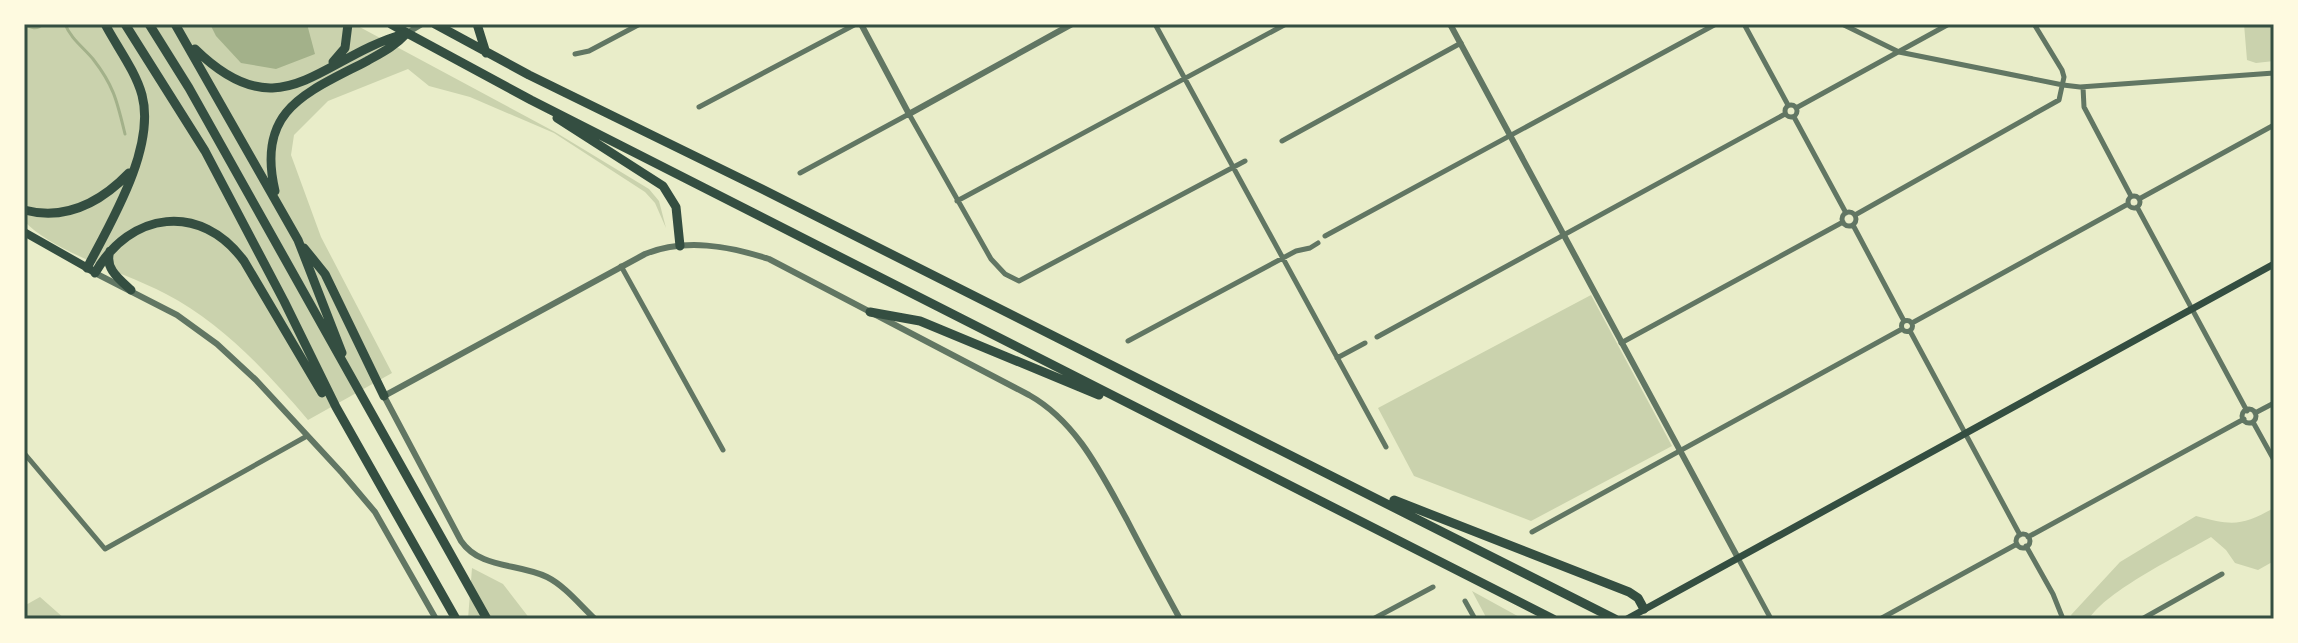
<svg xmlns="http://www.w3.org/2000/svg" width="2298" height="643" font-family="'Source Sans 3',sans-serif">
<rect width="100%" height="100%" fill="#e9edc9"/>
<path fill="#cad2ad" d="M24,24H354L555,132L649,189L659,201L666,228L655,203L645,192L554,133L470,97L429,86L408,69L328,101L294,135L291,155L321,237L392,373L308,420C267,372 222,323 166,294C125,272 56,254 24,221Z
M2244,24H2274V61L2256,63L2247,60Z
M1591,295L1672,446L1531,521L1414,476L1378,408Z
M2274,508V561L2258,570L2235,563L2226,550L2211,537C2180,555 2106,591 2089,619H2073L2071,615L2120,562L2196,516C2233,526 2241,526 2274,508Z
M472,568L503,584L530,619H468Z
M1472,591L1523,619H1487Z
M40,597L65,619H24V606Z"/>
<path fill="#a3b18a" d="M210,24H307L315,54L276,69L241,63L216,36Z"/>
<g fill="none" stroke-linecap="round" stroke-linejoin="round">
<path stroke="#a3b18a" stroke-width="3" d="M24,24C31,28 37,30 43,24
M65,24C71,39 83,47 93,59C114,86 117,101 125,134"/>
<path stroke="#617663" stroke-width="5" d="M1155,24L1386,447
M1744,24L1788,105
M1842,24L1899,52L2063,85L2080,87L2274,73
M575,54L589,51L640,24
M2083,87L2084,107L2131,196
M1785 111a6 6 0 1 1 12 0a6 6 0 1 1-12 0Z
M699,107L856,24
M1796,108L1949,24
M1794,117L1846,213
M1282,141L1461,43
M800,173L909,114L991,259L1005,274L1019,281L1245,161
M2128 202a6 6 0 1 1 12 0a6 6 0 1 1-12 0Z
M2139,199L2274,125
M957,201L1286,24
M2137,207L2247,411
M1842 219a7 7 0 1 1 14 0a7 7 0 1 1-14 0Z
M1855,215L2059,100L2064,77L2062,70L2034,24
M1853,225L1904,321
M1325,236L1716,24
M621,266L723,450
M1901.5 326a5.5 5.5 0 1 1 11 0a5.5 5.5 0 1 1-11 0Z
M1912,323L2128,204
M1910,331L2020,535
M1377,337L1785,114
M1128,341L1296,251L1310,248L1318,243
M1621,343L1843,222
M1337,358L1365,343
M2242 416a7 7 0 1 1 14 0a7 7 0 1 1-14 0Z
M2255,413L2274,403
M2253,422L2274,460
M24,453L105,549L307,436
M1532,532L1902,329
M2016 541a7 7 0 1 1 14 0a7 7 0 1 1-14 0Z
M2028,537L2244,419
M2026,546L2053,594L2063,619
M1738,558L1771,619
M1465,601L1475,619
M1373,619L1433,587
M1880,619L2017,544
M2142,619L2222,574"/>
<path stroke="#617663" stroke-width="6" d="M861,24L909,114L1072,24
M1450,24L1738,558
M407,33L422,24
M95,273L177,315L217,344L256,380L342,473L375,512L436,619
M595,619C580,605 565,586 547,577C518,563 480,569 461,541L384,396L645,254C685,238 729,246 769,259L1029,395C1077,422 1101,473 1127,520C1144,553 1162,586 1180,619"/>
<path stroke="#344e41" stroke-width="7" d="M1627,619L2274,264"/>
<path stroke="#344e41" stroke-width="8" d="M24,232L93,271"/>
<path stroke="#344e41" stroke-width="9" d="M391,24L407,33"/>
<path stroke="#344e41" stroke-width="9" d="M125,24L205,151L284,301L336,407L456,619
M149,24L189,88L487,619
M175,24L298,240L342,353
M435,24L529,75L762,189L1615,619
M477,24L486,53
M407,33L531,100L1553,619
M195,49C282,134 319,57 407,33
M333,62L345,48L348,24
M557,118L663,186L676,207L680,246
M275,191C256,109 306,93 367,61C383,52 395,46 407,33
M24,210C66,221 100,203 129,173
M304,248L325,274L384,396
M110,251C104,268 119,279 131,290
M87,268C111,222 156,148 142,95C135,70 117,47 105,24
M95,273C130,211 201,202 244,261L322,393
M870,312L920,321L1099,395
M1394,500L1629,592L1638,598L1644,609"/>
</g>
<rect width="2298" height="643" fill="none" stroke="#fefae0" stroke-width="52"/>
<rect x="26" y="26" width="2246" height="591" fill="none" stroke="#344e41" stroke-width="3"/>
</svg>
